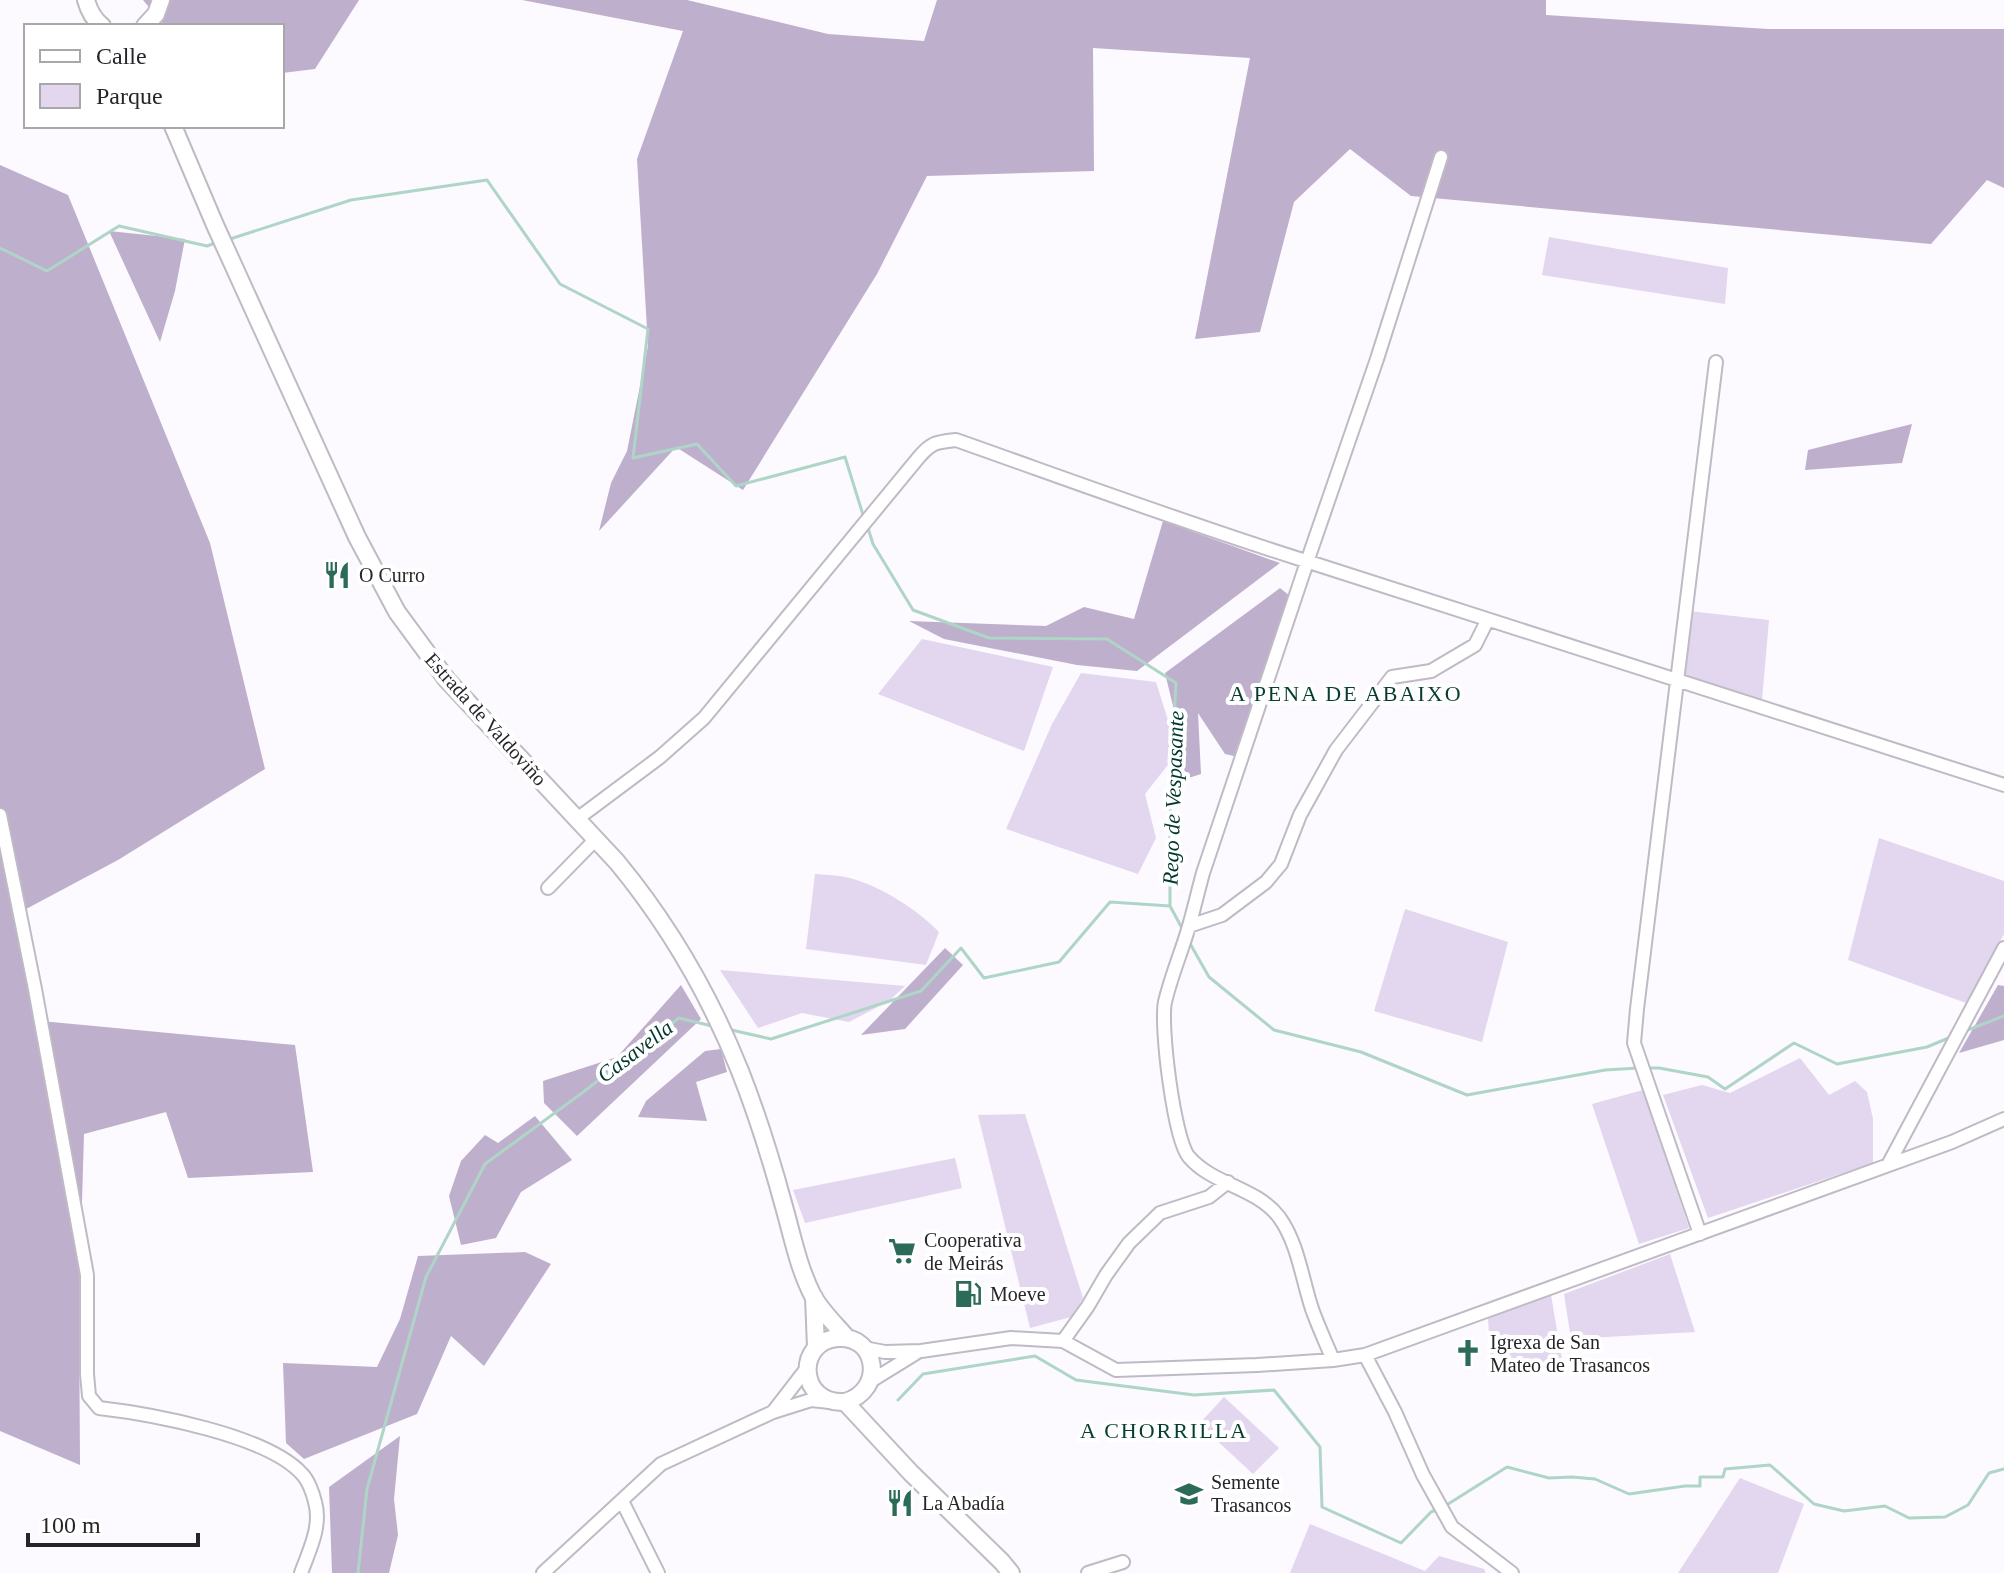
<svg xmlns="http://www.w3.org/2000/svg" width="2004" height="1573" font-family="Georgia,serif">
<rect width="100%" height="100%" fill="#fcf9ff"/>
<path fill="#e3d6ef" d="M1549,237L1728,268L1725,304L1542,275Z
M1689,611L1769,620L1762,700L1682,675Z
M922,639L1053,667L1024,751L878,694Z
M1081,673L1156,682L1178,752L1145,794L1156,838L1138,874L1006,829L1052,724Z
M1879,838L2004,881V934L1966,1003L1848,960Z
M815,874C827,875 841,875 853,879C882,887 919,911 939,932L926,965L806,949Z
M1405,909L1508,942L1482,1042L1374,1011Z
M720,970L905,986L889,1001L849,1022L802,1013L758,1028Z
M1800,1058L1829,1095L1855,1081L1867,1092L1873,1119V1163L1708,1218L1663,1095L1702,1085L1730,1093Z
M1643,1090L1689,1228L1639,1244L1592,1104Z
M1025,1114L1083,1298L1071,1317L1030,1328L978,1115Z
M955,1158L962,1188L805,1223L793,1190Z
M1670,1254L1695,1332L1571,1339L1564,1294Z
M1551,1295L1562,1360L1491,1368L1488,1318Z
M1224,1397L1279,1448L1253,1474L1199,1424Z
M1740,1478L1804,1504L1778,1573H1678Z
M1310,1524L1425,1571L1439,1556L1484,1569L1486,1573H1290Z"/>
<path fill="#beafcd" d="M143,0H359L315,69L282,73V26H165Z
M522,0H687L828,34L924,41L937,0H1546V15L1768,29H2004V188L1987,180L1931,244L1411,196L1350,149L1294,202L1260,332L1195,339L1250,58L1093,48L1094,171L927,176L877,274L743,490L676,447L599,531L611,483L627,451L648,346L637,159L683,31Z
M0,165L68,195L210,543L265,769L118,860L13,916L41,1021L295,1045L313,1172L188,1178L166,1112L84,1134L79,1304L80,1465L0,1431Z
M109,231L185,239L175,291L160,342Z
M1912,424L1902,463L1805,470L1808,450Z
M1163,521L1280,563L1137,671L1077,665L944,639L909,621L1046,626L1084,607L1134,619Z
M1280,588L1290,596L1234,756L1225,754L1198,713L1201,774L1182,780L1183,747L1165,673Z
M945,948L963,965L905,1029L861,1035Z
M681,985L701,1019L577,1136L544,1103L543,1081L617,1057Z
M1998,985L2004,986V1040L1959,1053Z
M721,1049L727,1072L696,1082L707,1121L638,1117L646,1101L705,1051Z
M535,1116L572,1160L521,1192L496,1238L461,1245L449,1196L461,1161L485,1135L498,1143Z
M525,1252L551,1264L484,1366L451,1336L417,1414L304,1459L286,1443L283,1363L377,1367L400,1319L418,1256Z
M400,1436L394,1499L398,1535L389,1573H332L329,1487Z"/>
<g fill="none" stroke-linecap="round" stroke-linejoin="round">
<path stroke="#afd5c7" stroke-width="3" d="M230,239L351,200L487,180L560,284L648,329L633,458L697,444L736,486L845,457L864,518
M0,248L47,271L119,226L207,246L215,243
M867,525L873,544L913,610L989,638L1107,639L1176,683L1170,791V906L1183,930
M1188,940L1209,977L1274,1030L1361,1052L1467,1095L1605,1070L1638,1068
M727,1029L771,1039L921,991L961,948L984,978L1059,962L1110,902L1170,906
M1965,1031L2004,1016
M1646,1068H1659L1708,1077L1725,1089L1794,1043L1837,1064L1927,1047L1951,1037
M898,1400L923,1374L1035,1356L1076,1380L1194,1395L1274,1390L1320,1447L1322,1507L1401,1543L1431,1512L1438,1509
M1445,1506L1507,1467L1549,1478L1572,1477L1595,1479L1629,1494L1685,1486H1700V1477H1723L1725,1469L1770,1465L1814,1504L1844,1511L1885,1506L1909,1518L1945,1517L1968,1505L1989,1473L2004,1469
M358,1573L367,1489L426,1277L485,1164L582,1093L679,1018L712,1026"/>
<g stroke="#bfbac4" stroke-width="16">
<path id="street" d="M0,815L35,989L87,1275V1374L89,1396L99,1408C151,1414 267,1435 302,1474C308,1480 313,1493 315,1502C322,1526 309,1551 301,1573
M577,819L660,757L704,718L919,457C932,442 937,442 956,440C1072,481 1188,524 1306,561C1538,636 1771,709 2004,785
M548,888L596,839
M1189,926L1222,915L1266,882L1281,864L1300,815L1336,750L1392,677L1431,671L1475,645L1487,621
M1888,1165L2004,948
M1700,1234L1634,1043L1637,1009L1716,362
M1063,1341L1088,1306L1106,1275L1129,1243L1160,1213L1209,1197L1228,1182
M864,1348L885,1352L921,1351L1011,1338L1063,1341L1116,1370L1257,1365L1333,1360L1365,1355L1952,1142L2004,1119
M1365,1355L1395,1412L1423,1475L1452,1527L1512,1573
M1333,1360C1326,1343 1318,1326 1312,1309C1302,1279 1298,1243 1279,1217C1256,1187 1213,1185 1189,1157C1174,1140 1160,1025 1165,1002C1171,976 1182,951 1189,926C1194,909 1198,891 1203,873L1307,562L1377,359L1441,157
M871,1381L918,1352
M773,1412L807,1368
M622,1501L658,1573
M543,1573L661,1464L773,1412L811,1400L830,1402
M1088,1573L1123,1562"/>
</g>
<g stroke="#bfbac4" stroke-width="20">
<path id="secondary" d="M86,0C89,11 93,19 102,26
M145,26L156,14L161,0
M173,126L215,225L357,537L397,612L447,680L617,862C669,925 710,996 740,1071C757,1114 771,1159 783,1203C792,1234 798,1267 813,1296C821,1311 836,1325 847,1338
M814,1297L816,1347
M845,1402C886,1390 877,1335 838,1338C795,1341 798,1405 845,1402L911,1473L1002,1562L1011,1573"/>
</g>
<use href="#street" stroke="#fff" stroke-width="12"/>
<use href="#secondary" stroke="#fff" stroke-width="16"/>
</g>
<defs>
<g id="restaurant-bare" transform="scale(2.16)"><path d="M-5-6h1v4h1v-4h1v4h1v-4h1v5L-1.5 .5V6h-2V.5L-5-1ZM5-6V6H3V1.5H1.5Q1.5-4 5-6Z" fill="#2c6b58" stroke="#fff" stroke-width="2.5" paint-order="stroke"/></g>
<g id="supermarket-bare" transform="scale(2.16)"><path d="M-6-5.5h2.5l.6 2H6L4.5 2H-2.5L-4.4-4H-6ZM-1.5 3.2a1.3 1.3 0 1 0 .1 0ZM3 3.2a1.3 1.3 0 1 0 .1 0Z" fill="#2c6b58" stroke="#fff" stroke-width="2.5" paint-order="stroke"/></g>
<g id="fuel-bare" transform="scale(2.16)"><path d="M-5.5-6h7V0h2V4h1.3V-2.5L3-4.5l.8-.8L6-3V5H2.5V1h-1V6h-7ZM-4.2-4.7v3.2H.2V-4.7Z" fill="#2c6b58" stroke="#fff" stroke-width="2.5" paint-order="stroke"/></g>
<g id="church-bare" transform="scale(2.16)"><path d="M-1.2-6h2.4v3.5h3.3v2.4h-3.3V6h-2.4V-.1h-3.3v-2.4h3.3Z" fill="#2c6b58" stroke="#fff" stroke-width="2.5" paint-order="stroke"/></g>
<g id="school-bare" transform="scale(2.16)"><path d="M0-5L7-2L0 1L-7-2ZM-4 1L0 2.5L4 1V4Q0 6-4 4Z" fill="#2c6b58" stroke="#fff" stroke-width="2.5" paint-order="stroke"/></g>
</defs>
<g fill-rule="evenodd">
<use href="#restaurant-bare" x="337" y="575"/>
<use href="#supermarket-bare" x="902" y="1251"/>
<use href="#fuel-bare" x="968" y="1294"/>
<use href="#church-bare" x="1468" y="1353"/>
<use href="#school-bare" x="1189" y="1494"/>
<use href="#restaurant-bare" x="900" y="1503"/>
</g>
<g text-anchor="middle" dominant-baseline="central" stroke-width="8" stroke-linejoin="round" paint-order="stroke">
<g font-size="20" fill="#272529" stroke="#fff" text-anchor="start">
<text x="359" y="575">O Curro</text>
<text x="924" y="1240">Cooperativa<tspan x="924" dy="23">de Meirás</tspan></text>
<text x="990" y="1294">Moeve</text>
<text x="1490" y="1342">Igrexa de San<tspan x="1490" dy="23">Mateo de Trasancos</tspan></text>
<text x="1211" y="1482">Semente<tspan x="1211" dy="23">Trasancos</tspan></text>
<text x="922" y="1503">La Abadía</text>
</g>
<g font-size="20" fill="#272529" stroke="#fff">
<text transform="translate(486 719) rotate(48)">Estrada de Valdoviño</text>
</g>
<g font-size="22" letter-spacing="2" fill="#063d2f" stroke="#fff">
<text x="1346" y="693">A PENA DE ABAIXO</text>
<text x="1164" y="1430">A CHORRILLA</text>
</g>
<g font-size="22" font-style="italic" fill="#00382a" stroke="#fff">
<text transform="translate(1173 798) rotate(-88)">Rego de Vespasante</text>
<text transform="translate(635 1051) rotate(-37)">Casavella</text>
</g>
</g>
<rect x="24" y="24" width="260" height="104" fill="#ffffff" stroke="#a9a8a9" stroke-width="2"/>
<rect x="40" y="50" width="40" height="12" fill="#ffffff" stroke="#a9a8a9" stroke-width="2"/>
<text x="96" y="64" font-size="24" fill="#272529">Calle</text>
<rect x="40" y="84" width="40" height="24" fill="#e3d6ef" stroke="#a9a8a9" stroke-width="2"/>
<text x="96" y="104" font-size="24" fill="#272529">Parque</text>
<path d="M28 1533v12h170v-12" fill="none" stroke="#272529" stroke-width="4"/>
<text x="40" y="1533" font-size="24" fill="#272529" stroke="#ffffff" stroke-width="6" paint-order="stroke">100 m</text>
</svg>
